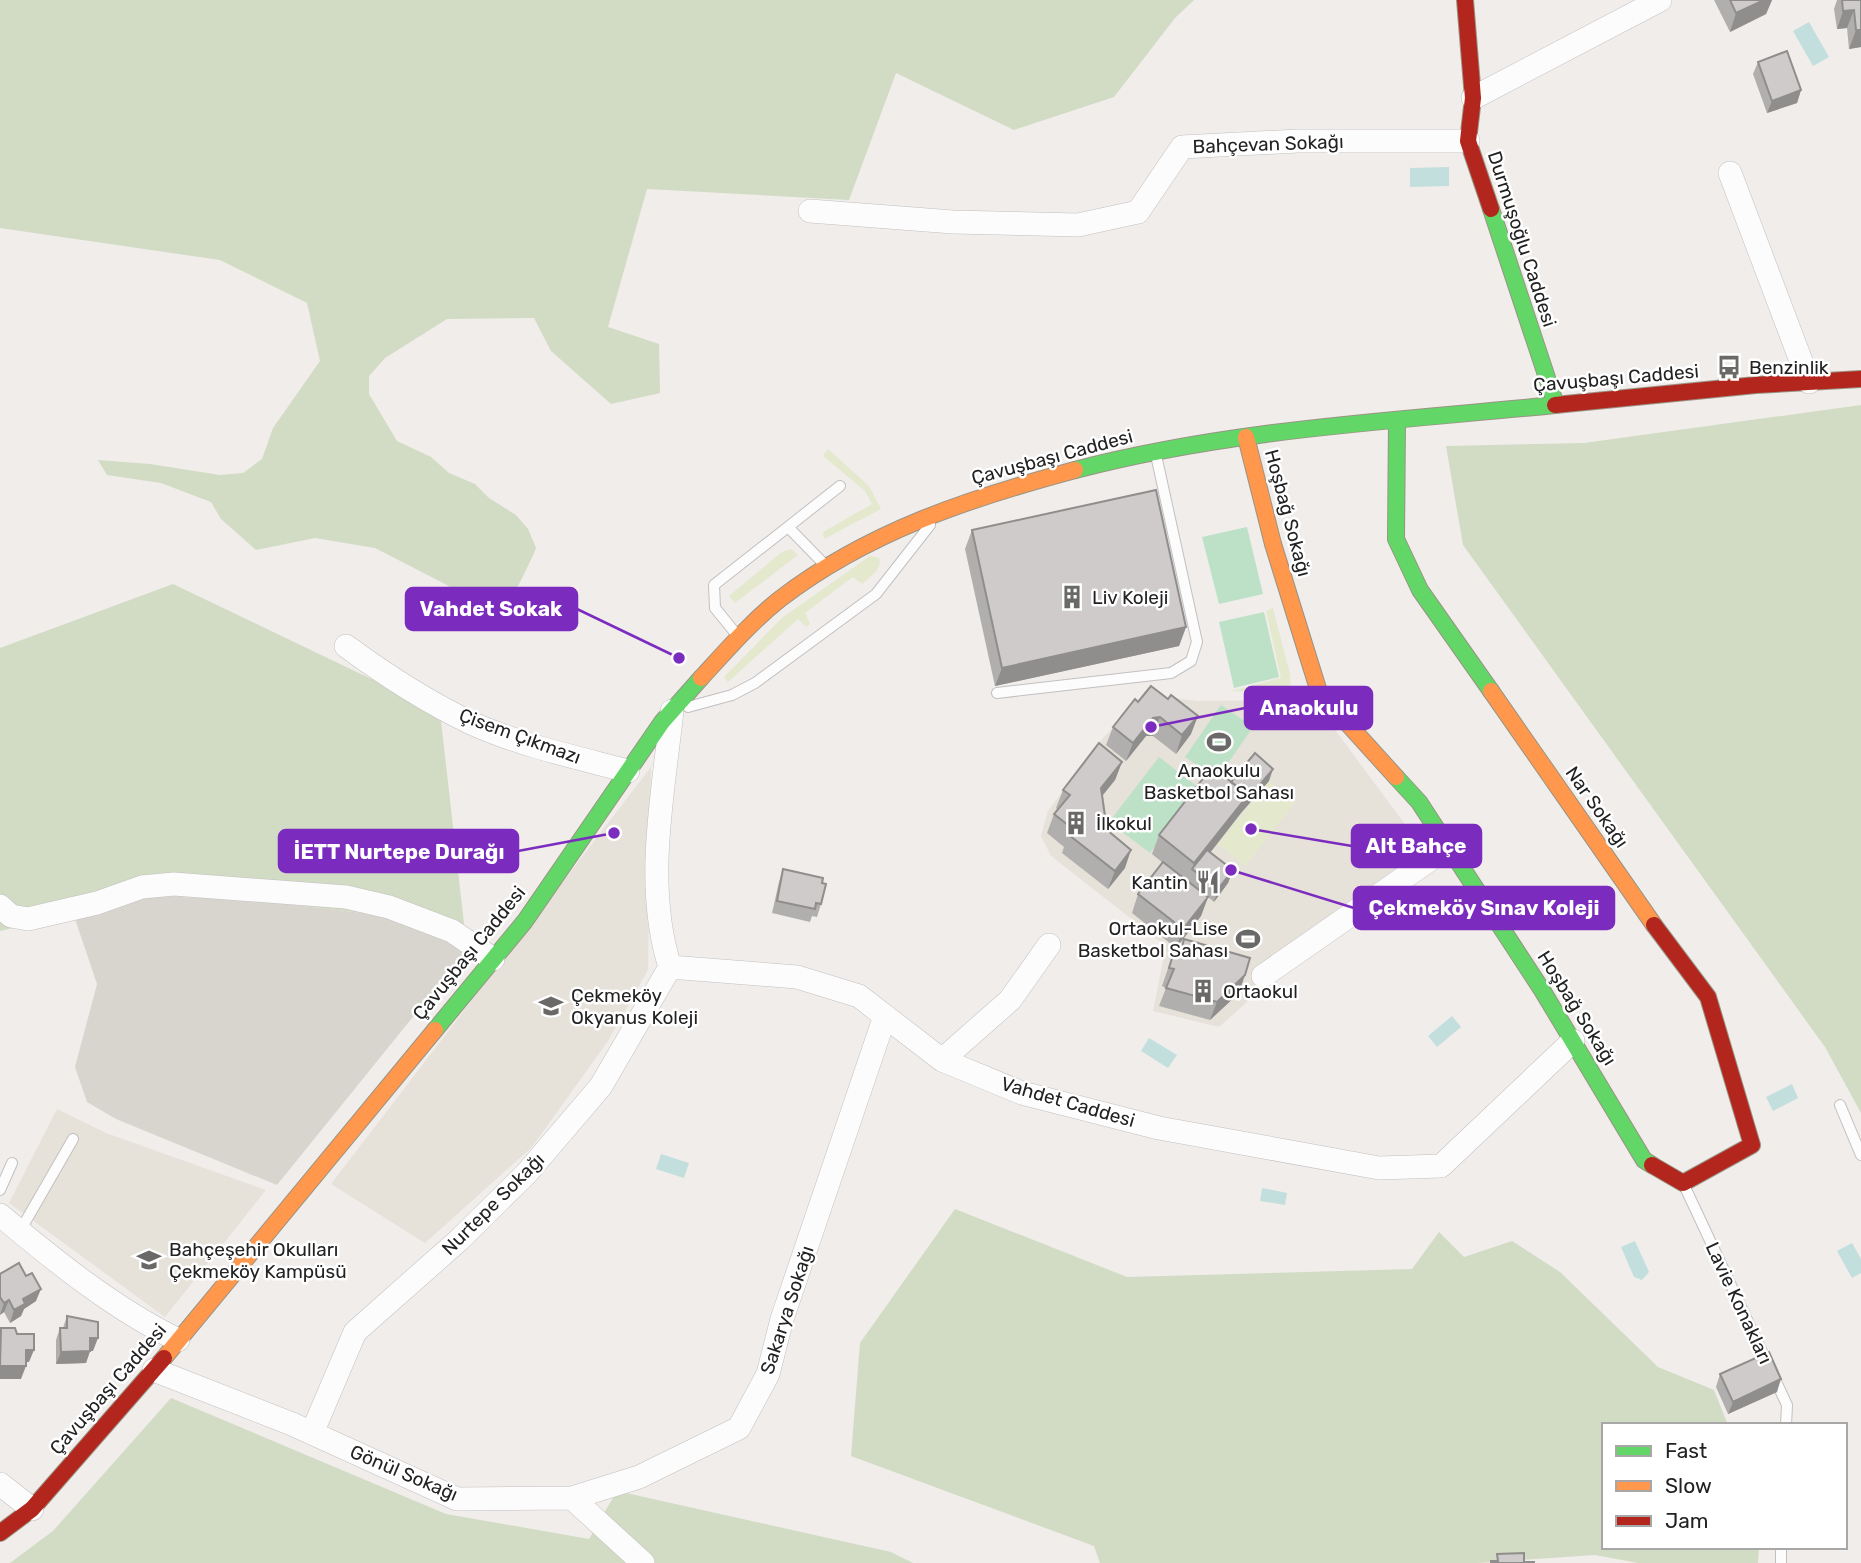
<svg xmlns="http://www.w3.org/2000/svg" width="1861" height="1563" font-family="Rubik,sans-serif">
<rect width="100%" height="100%" fill="#f0edeb"/>
<path fill="#e6e1d9" d="M1174,698L1197,701L1313,700L1407,827L1419,848L1219,1027L1153,1011L1166,946L1051,856L1041,836L1048,811L1103,738L1132,709L1167,702Z
M651,767L648,970L608,1041L532,1147L425,1243L331,1184Z
M57,1109L106,1133L266,1190L165,1317L9,1203Z"/>
<path fill="#d8d5ce" d="M151,896L244,899L388,916L467,950L277,1185L116,1119L87,1102L75,1067L97,984L74,916Z"/>
<path fill="#e4e9ce" d="M828,449L869,486L881,509L824,539L823,532L872,504L865,491L823,456Z
M791,549L798,555L735,603L729,596L782,552Z
M870,556L879,558L880,563L876,572L862,584L853,577L805,613L810,624L806,627L798,619L728,682L724,677L783,617Z
M1273,608L1290,674L1291,693L1231,691L1281,678L1266,611Z
M1269,781L1295,803L1245,866L1217,844Z"/>
<path fill="#d2dbc3" d="M0,0H1194L1175,18L1114,97L1014,130L896,73L849,200L647,189L608,327L659,344L660,393L611,404L551,351L534,318L447,319L385,358L369,376V394L397,441L431,457L449,473L475,484L489,498L516,515L528,529L536,548C533,557 509,605 505,610C499,614 491,617 484,621L471,617L464,598L447,585L375,548L315,538L256,550L221,519L211,502L161,483L107,475L98,460L150,464L220,475L243,473L262,459L273,428L320,361L307,303L220,260L0,228Z
M1861,405V1113L1825,1047L1463,545L1446,446L1584,443Z
M173,584L440,712L467,950L388,916L244,899L151,896L0,931V648Z
M955,1209L1127,1277L1412,1269L1439,1232L1464,1257L1512,1241L1560,1272L1658,1367L1714,1390L1728,1425H1604V1547H1759L1758,1563H1638L1595,1555L1478,1563H1100L1094,1546L851,1456L860,1343Z
M171,1398L446,1514L589,1539L617,1491L891,1552L913,1563H10L53,1531Z"/>
<path fill="#bce1c7" d="M1247,527L1263,594L1219,604L1202,537Z
M1264,612L1279,677L1234,688L1219,622Z
M1221,705L1253,727L1217,779L1185,757Z
M1159,757L1199,788L1150,853L1109,822Z"/>
<path fill="#c2dfde" d="M1809,22L1829,57L1813,66L1793,31Z
M1449,167V186L1410,187V168Z
M1452,1016L1461,1027L1437,1047L1428,1036Z
M1149,1038L1177,1055L1168,1068L1141,1051Z
M1792,1084L1798,1098L1773,1111L1766,1097Z
M661,1154L689,1163L684,1178L656,1169Z
M1262,1188L1287,1193L1285,1205L1260,1201Z
M1635,1241L1649,1272L1642,1280L1634,1277L1621,1247Z
M1852,1243L1861,1259V1273L1852,1278L1837,1251Z"/>
<g fill="none" stroke-linecap="round" stroke-linejoin="round">
<g stroke="#c2c0c0" stroke-width="12">
<path id="lane" d="M788,527L825,565
M737,635L715,608L714,585L840,486
M997,693L1171,673L1191,661L1197,642L1156,455
M688,707L732,695L755,683L876,594L930,525
M1840,1105L1861,1155
M1684,1185L1787,1405L1786,1425
M0,1190L12,1163
M20,1231L73,1139
M1781,1563V1547"/>
</g>
<g stroke="#c2c0c0" stroke-width="24">
<path id="street" d="M1473,98L1660,0
M1730,173L1809,382
M810,211L953,222L1078,225L1138,212L1182,147L1298,141H1468
M346,646C384,674 426,701 469,722C519,745 575,757 628,771
M672,711C663,794 644,886 670,967L797,977L859,996L942,1060L1022,1093L1159,1128L1379,1168L1441,1166L1573,1041
M0,906L11,916L28,919L97,903L142,887L174,884L346,897L389,907L452,931L493,959
M1263,976L1448,847
M942,1060L1010,1000L1049,945
M0,1215C55,1261 113,1308 178,1340
M154,1370L292,1424L457,1499L572,1498L643,1563
M312,1433L355,1332L459,1240L526,1174L601,1086L670,967
M0,1484L32,1509
M572,1498L639,1477L739,1428L768,1374L782,1319L885,1016"/>
</g>
<g stroke="#999484" stroke-width="18">
<path id="fast" d="M1491,209L1556,405
M1397,422L1396,539L1420,590L1491,691
M1075,470C1231,429 1395,421 1555,405
M1396,777L1419,802L1542,990L1644,1160L1652,1165
M435,1030L525,921L662,722L701,678"/>
</g>
<g stroke="#999484" stroke-width="18">
<path id="slow" d="M1246,437L1273,544L1319,692L1396,777
M701,678C726,651 751,622 780,599C867,532 970,498 1075,470
M1491,691L1654,925
M164,1358L435,1030"/>
</g>
<g stroke="#999484" stroke-width="18">
<path id="jam" d="M1465,0L1473,98L1468,141L1491,209
M1555,405L1756,385L1861,379
M1652,1165L1683,1183L1752,1145L1708,997L1654,925
M0,1533L32,1509L164,1358"/>
</g>
<use href="#lane" stroke="#fdfcfc" stroke-width="10"/>
<use href="#street" stroke="#fdfcfc" stroke-width="23"/>
<use href="#fast" stroke="#63d668" stroke-width="16"/>
<use href="#slow" stroke="#ff974d" stroke-width="16"/>
<use href="#jam" stroke="#b3261e" stroke-width="16"/>
</g>
<path fill="#b1afae" d="M1714,0H1772L1766,14L1730,32Z
M1837,0H1861V47L1849,49L1847,28L1837,29L1834,9Z
M1758,62L1801,90L1797,103L1767,113L1753,74Z
M972,530L1186,627L1179,646L995,686L965,549Z
M1135,699L1191,734L1176,754L1153,736H1146L1126,761L1106,745L1113,727Z
M1122,762L1115,780L1102,796L1107,830L1125,868L1108,889L1062,853L1064,847L1047,833L1054,814L1058,810L1056,808L1063,790Z
M1269,781L1241,813L1210,853L1233,870L1228,883L1214,902L1208,897L1201,916L1176,948L1132,913L1138,894L1163,863L1152,854L1159,835L1231,782Z
M783,869L822,883L821,904L817,917L812,916L810,922L772,913L779,882Z
M1184,939L1239,993L1210,1020L1159,1006L1166,988L1162,986L1175,948L1180,950Z
M0,1274L36,1301L24,1309L21,1316L10,1323L4,1312L0,1315Z
M67,1316L93,1351H90L86,1363L56,1364V1340L60,1328H63Z
M1720,1374L1777,1392L1728,1414L1716,1387Z"/>
<path fill="#908e8d" d="M1764,0H1772L1766,14L1730,32L1736,13Z
M1854,10L1847,28L1837,29L1843,11Z
M1856,30H1861V47L1849,49Z
M1801,90L1797,103L1767,113L1772,101Z
M1186,627L1179,646L995,686L1002,668Z
M1198,716L1191,734L1176,754L1182,735Z
M1160,717L1153,736H1146L1126,761L1133,743L1153,718Z
M1122,762L1115,780L1094,806L1101,788Z
M1273,769L1269,781L1241,813L1195,872L1192,869L1194,863L1248,795Z
M1131,850L1125,868L1108,889L1115,871Z
M1233,870L1228,883L1214,902L1218,889Z
M1208,897L1201,916L1176,948L1183,929Z
M1245,975L1239,993L1210,1020L1217,1002Z
M41,1289L36,1301L24,1309L21,1316L10,1323L14,1310L23,1299Z
M9,1300L4,1312L0,1315L4,1303Z
M90,1338H98L93,1351H86Z
M26,1350H34L29,1362H21Z
M90,1351L86,1363L56,1364L61,1352Z
M0,1366H26L21,1379H0Z
M1781,1379L1777,1392L1728,1414L1733,1402Z"/>
<path fill="#cecbca" stroke="#908e8d" stroke-width="2" d="M1730,0H1764L1736,13Z
M1842,0H1861V30H1856L1854,10L1843,11Z
M1787,51L1801,90L1772,101L1758,62Z
M1156,490L1186,627L1002,668L972,530Z
M1151,686L1168,699L1171,695L1198,716L1182,735L1160,717L1153,718L1133,743L1113,727L1135,699L1138,702Z
M1099,743L1122,762L1101,788L1107,830L1131,850L1115,871L1069,835L1073,829L1054,814L1070,795L1063,790Z
M1255,753L1273,769L1246,801L1248,795L1231,782Z
M1212,767L1248,795L1194,863L1159,835Z
M1207,850L1233,870L1218,889L1192,869Z
M1163,862L1208,897L1183,929L1138,894Z
M783,869L823,878L822,883L826,884L821,904L816,903L815,909L777,901Z
M1184,939L1250,958L1245,975L1217,1002L1166,988L1174,969L1169,968L1175,948L1181,950Z
M19,1263L26,1276L32,1273L41,1289L23,1299L25,1304L14,1310L9,1300L4,1303L0,1297V1274Z
M67,1316L98,1322V1338H90V1351L61,1352L60,1328H67Z
M1,1328H15L17,1334H34V1350H26V1366H0Z
M1769,1352L1781,1379L1733,1402L1720,1374Z
M1524,1553V1562H1534V1563H1491V1561H1498L1497,1554Z"/>
<defs>
<g id="bus-bare" transform="scale(1.89)"><path d="M-5-6H5V4H4V6H2V4H-2V6H-4V4H-5ZM-3.5-4V0h7V-4ZM-3.5 1.2v1.5H-2V1.2ZM2 1.2v1.5H3.5V1.2Z" fill="#6a6968" stroke="#fff" stroke-width="2.5" paint-order="stroke"/></g>
<g id="building-bare" transform="scale(1.89)"><path d="M-4-6H4V6H1V3H-1V6H-4ZM-2.5-4.3h1.7v1.8h-1.7ZM.8-4.3h1.7v1.8H.8ZM-2.5-1h1.7V.8h-1.7ZM.8-1h1.7V.8H.8Z" fill="#6a6968" stroke="#fff" stroke-width="2.5" paint-order="stroke"/></g>
<g id="stadium-bare" transform="scale(1.89)"><path d="M0-5a6.5 5 0 1 0 0 10a6.5 5 0 1 0 0-10ZM-3.5-1.8h7v3.6h-7Z" fill="#6a6968" stroke="#fff" stroke-width="2.5" paint-order="stroke"/></g>
<g id="restaurant-bare" transform="scale(1.89)"><path d="M-5-6h1v4h1v-4h1v4h1v-4h1v5L-1.5 .5V6h-2V.5L-5-1ZM5-6V6H3V1.5H1.5Q1.5-4 5-6Z" fill="#6a6968" stroke="#fff" stroke-width="2.5" paint-order="stroke"/></g>
<g id="school-bare" transform="scale(1.89)"><path d="M0-5L7-2L0 1L-7-2ZM-4 1L0 2.5L4 1V4Q0 6-4 4Z" fill="#6a6968" stroke="#fff" stroke-width="2.5" paint-order="stroke"/></g>
</defs>
<g fill-rule="evenodd">
<use href="#bus-bare" x="1729" y="367"/>
<use href="#building-bare" x="1072" y="597"/>
<use href="#stadium-bare" x="1219" y="742"/>
<use href="#building-bare" x="1076" y="823"/>
<use href="#restaurant-bare" x="1208" y="882"/>
<use href="#stadium-bare" x="1248" y="939"/>
<use href="#building-bare" x="1203" y="991"/>
<use href="#school-bare" x="551" y="1006"/>
<use href="#school-bare" x="149" y="1260"/>
</g>
<g text-anchor="middle" dominant-baseline="central" stroke-width="5" stroke-linejoin="round" paint-order="stroke">
<g font-size="19" fill="#222" stroke="#fff">
<text transform="translate(1268 144) rotate(-2)">Bahçevan Sokağı</text>
<text transform="translate(1522 239) rotate(72)">Durmuşoğlu Caddesi</text>
<text transform="translate(1616 378) rotate(-5)">Çavuşbaşı Caddesi</text>
<text transform="translate(1052 457) rotate(-15)">Çavuşbaşı Caddesi</text>
<text transform="translate(1288 513) rotate(75)">Hoşbağ Sokağı</text>
<text transform="translate(520 736) rotate(20)">Çisem Çıkmazı</text>
<text transform="translate(1597 807) rotate(55)">Nar Sokağı</text>
<text transform="translate(469 953) rotate(-51)">Çavuşbaşı Caddesi</text>
<text transform="translate(1577 1008) rotate(58)">Hoşbağ Sokağı</text>
<text transform="translate(1068 1102) rotate(16)">Vahdet Caddesi</text>
<text transform="translate(493 1204) rotate(-45)">Nurtepe Sokağı</text>
<text transform="translate(1739 1303) rotate(65)">Lavie Konakları</text>
<text transform="translate(787 1310) rotate(-72)">Sakarya Sokağı</text>
<text transform="translate(108 1389) rotate(-49)">Çavuşbaşı Caddesi</text>
<text transform="translate(404 1473) rotate(23)">Gönül Sokağı</text>
</g>
<g font-size="19" fill="#222" stroke="#fff" text-anchor="start">
<text x="1749" y="367">Benzinlik</text>
<text x="1092" y="597">Liv Koleji</text>
<text x="1219" y="770" text-anchor="middle">Anaokulu<tspan x="1219" dy="22">Basketbol Sahası</tspan></text>
<text x="1096" y="823">İlkokul</text>
<text x="1188" y="882" text-anchor="end">Kantin</text>
<text x="1228" y="928" text-anchor="end">Ortaokul-Lise<tspan x="1228" dy="22">Basketbol Sahası</tspan></text>
<text x="1223" y="991">Ortaokul</text>
<text x="571" y="995">Çekmeköy<tspan x="571" dy="22">Okyanus Koleji</tspan></text>
<text x="169" y="1249">Bahçeşehir Okulları<tspan x="169" dy="22">Çekmeköy Kampüsü</tspan></text>
</g>
</g>
<path fill="none" stroke="#7b2cbf" stroke-width="2.5" d="M679 658L577 609M1151 727L1245 708M1251 829L1352 846M614 833L518 851M1231 870L1354 908"/>
<g fill="#7b2cbf" stroke="#fff" stroke-width="2.5">
<circle cx="679" cy="658" r="7"/>
<circle cx="1151" cy="727" r="7"/>
<circle cx="1251" cy="829" r="7"/>
<circle cx="614" cy="833" r="7"/>
<circle cx="1231" cy="870" r="7"/>
</g>
<g fill="#7b2cbf" stroke="#7b2cbf" stroke-width="2.5">
<rect x="406" y="588" width="171" height="42" rx="7"/>
<rect x="1245" y="687" width="127" height="42" rx="7"/>
<rect x="1352" y="825" width="129" height="42" rx="7"/>
<rect x="279" y="830" width="239" height="42" rx="7"/>
<rect x="1354" y="887" width="260" height="42" rx="7"/>
</g>
<g font-size="21" text-anchor="middle" font-weight="bold" fill="#fff">
<text x="491" y="616">Vahdet Sokak</text>
<text x="1309" y="715">Anaokulu</text>
<text x="1416" y="853">Alt Bahçe</text>
<text x="399" y="859">İETT Nurtepe Durağı</text>
<text x="1484" y="915">Çekmeköy Sınav Koleji</text>
</g>
<rect x="1602" y="1423" width="245" height="126" fill="#ffffff" stroke="#a7a7a7" stroke-width="2"/>
<rect x="1616" y="1446" width="35" height="10" fill="#63d668" stroke="#a7a7a7" stroke-width="2"/>
<text x="1665" y="1458" font-size="21" fill="#222222">Fast</text>
<rect x="1616" y="1481" width="35" height="10" fill="#ff974d" stroke="#a7a7a7" stroke-width="2"/>
<text x="1665" y="1493" font-size="21" fill="#222222">Slow</text>
<rect x="1616" y="1516" width="35" height="10" fill="#b3261e" stroke="#a7a7a7" stroke-width="2"/>
<text x="1665" y="1528" font-size="21" fill="#222222">Jam</text>
</svg>
